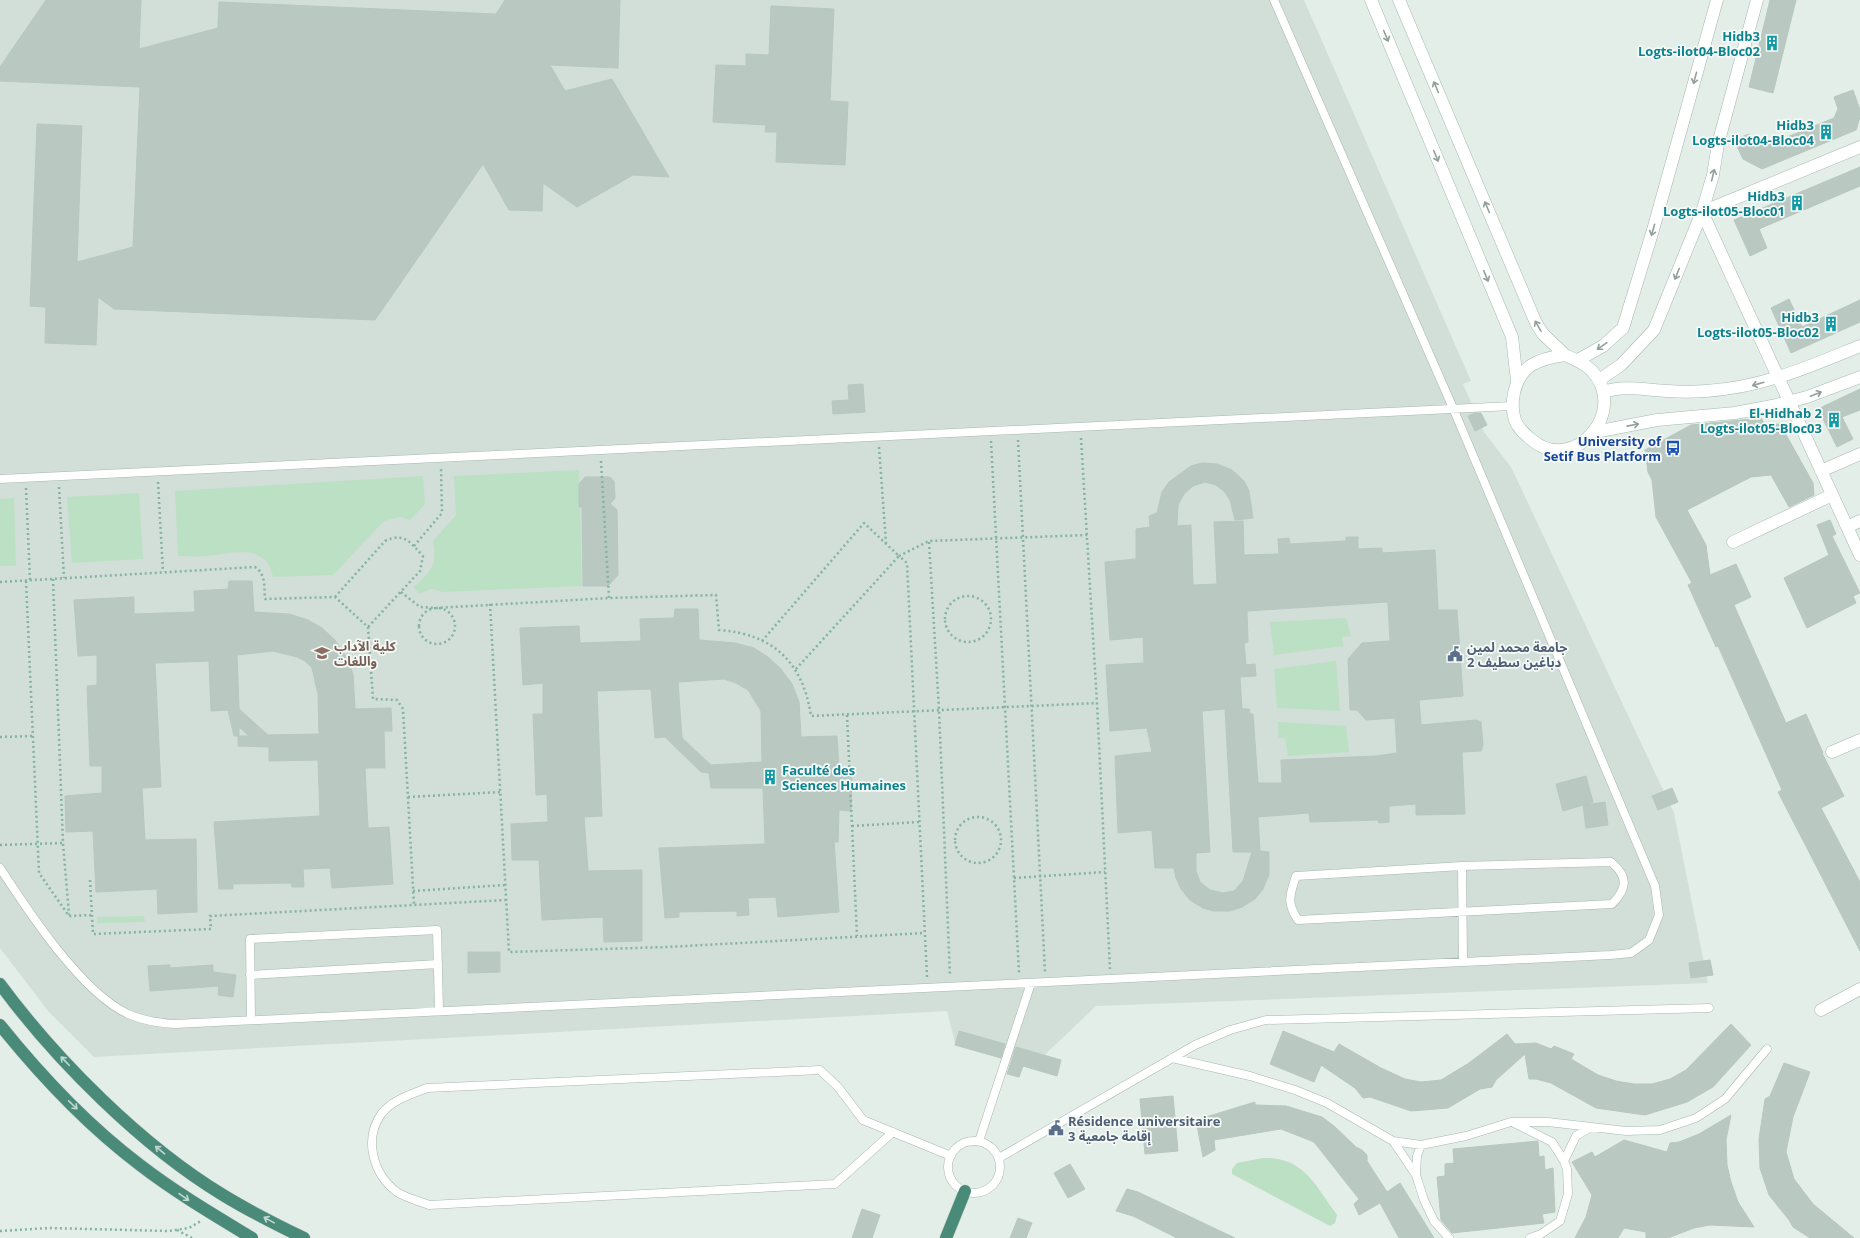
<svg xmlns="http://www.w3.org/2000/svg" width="1860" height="1238" font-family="'Open Sans','Noto Sans Arabic',sans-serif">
<rect width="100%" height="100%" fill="#e4eee9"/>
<path fill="#d2ded8" d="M0,0H1304L1471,381L1463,384L1484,432L1511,467L1674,813L1708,983L1096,1006L1033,1066L955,1043L947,1011L94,1057L48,1011L0,948Z"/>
<path fill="#bce0c4" d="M579,470L582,586L443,592L431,589L419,594L414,587C432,569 437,567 433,541L456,515L454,476Z
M423,476L425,504L410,520L400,517L384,521L333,575L273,577C271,567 267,559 257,555C244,548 222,555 207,556C198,557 188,556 178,556L175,491Z
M139,493L143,559L72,563L67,497Z
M14,498L16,566H0V499Z
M1346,618L1351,636L1342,637L1343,646L1274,655L1270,622Z
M1336,661L1340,711L1277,708L1274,669Z
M1278,722L1346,726L1349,752L1288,756L1285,738H1278Z
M144,916L145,922L97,923V917Z
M1263,1158C1304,1157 1315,1185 1337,1215L1335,1223L1330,1226L1232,1174V1169L1237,1163Z"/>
<path fill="#b9c9c2" stroke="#b6c8c0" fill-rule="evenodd" d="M46,0H141L139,49L218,28L219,2L496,14L505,0H620L618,68L550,65L565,91L612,79L669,177L633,175L577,207L543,183L542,211L509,210L483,164L375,320L114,309L98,297L96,345L45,343L46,307L30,306L37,124L82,126L77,262L133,247L140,87L0,81V67Z
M1770,0H1796L1773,93L1749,87Z
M771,6L834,9L830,101L848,102L845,165L776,162L777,132H765L766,125L713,122L716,65L746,66V54L769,55Z
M1853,90L1860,110V117L1856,130L1762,169L1743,159L1734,140L1749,134L1754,144L1765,146L1834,118L1838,109L1834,97Z
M1860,167V186L1759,229L1767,248L1750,256L1734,220Z
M1789,299L1802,327L1860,300V322L1791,353L1771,308Z
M863,384L865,412L833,414L832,401L849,400L848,385Z
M1860,389V410L1842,417L1853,439L1837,447L1820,413L1822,407Z
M1475,413H1481L1487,425L1475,431L1468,416Z
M1761,418L1765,425L1780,424L1813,483L1814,495L1789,507L1771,475L1751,477L1687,510L1706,545L1710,575L1736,564L1751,597L1734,605L1786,723L1806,714L1823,753H1822L1844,796L1821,808L1860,882V951L1778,792L1782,790L1718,646L1716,647L1688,585L1692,583L1656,517L1652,480L1648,472L1645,450L1691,425Z
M1202,463L1217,464L1232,470L1244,481L1249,491L1253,518L1235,520L1230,500L1224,491L1216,485L1205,482L1193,486L1184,494L1178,505L1177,526L1191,525L1193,585L1217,584L1214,522L1243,521L1244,555L1279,554L1278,539L1289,538L1290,544L1346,541V537H1358V549L1382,548V553L1435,550L1438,610H1457L1463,696L1419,700L1421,725L1476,720L1481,722L1483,745L1481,751L1462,752L1465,814L1416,815V804L1389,806V822L1379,823L1378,820L1310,822L1309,813L1258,817L1260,851L1269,852V874L1263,889L1255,899L1242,907L1230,911H1214L1203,908L1190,900L1181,889L1176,878L1174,868H1155L1152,830L1118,833L1115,756L1152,752L1147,728L1110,731L1106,665L1144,663L1143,637L1110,640L1105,562L1136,559V529L1150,527L1149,516L1157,513L1162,492L1169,482L1191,466ZM1388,602L1390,641L1362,643L1348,659L1350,710H1357L1366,720L1395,718L1397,753L1377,756L1281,760L1282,783H1258L1253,714H1250L1249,709H1242L1240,677L1256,676L1255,664L1246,665L1244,643L1248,642L1247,611ZM1225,709L1233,852H1252L1243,881L1234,891L1223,893L1210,890L1200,882L1196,871V853L1210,852L1202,711Z
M585,477H610L614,481L615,498L610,504L617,510L618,575L608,586H583L582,507H579V484Z
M1830,520L1836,534L1832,536L1860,593L1853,596L1856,603L1807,628L1784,578L1829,555L1817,525Z
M229,581H252L254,612L289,614L308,620L322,628L335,640L346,656L353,674L355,709L391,708L392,731H384L385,768H365L368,828L389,827L393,884L332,888L330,868L303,869L304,887H292L291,883L233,884V889H219L214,822L320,816L318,760L269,761V747L238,746V736H249L239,727V736H234L228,710L211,711L209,661L155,663L161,787L142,788L145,840L196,839L197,912L158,914L157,889L96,892L93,831L66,832L65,796L102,793V766H90L87,686L97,685V655L78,656L74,600L134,597V614L195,612L194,591L228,589ZM273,651L297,657L305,661L312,668L318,694L319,734L268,735L239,709L237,655Z
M675,609H698L699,640L735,643L754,648L768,657L781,669L792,684L799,702L801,737L837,736L839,770L852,774L851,811L839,810L838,842H834L839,912L778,917L776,897L748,898L749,915L737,916V911L679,912V917L665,918L659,848L765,844L763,788H711L709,773L701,772L665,737L655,738L651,689L597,691L602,816L584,817L588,871L642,870V941L604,942L603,917L542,920L539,860H512L511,824L548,822L547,794L536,795L533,714H543V683L523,685L520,628L579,626L580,643L641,641L640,619L674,618ZM724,679L736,683L748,690L761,711L762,762L711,765L682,738L678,682Z
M1586,776L1593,802L1585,805L1605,802L1608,825L1586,828L1583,805L1563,811L1556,784Z
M1672,788L1678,802L1658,810L1652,796Z
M468,952H500V972L468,973Z
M1710,960L1713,975L1691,978L1689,963Z
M170,965V968L213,965V972L236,975L233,997L218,995L219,986L150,991L148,966Z
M1731,1024L1751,1045L1713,1087L1687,1102L1645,1115L1596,1108L1551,1083L1536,1079H1529L1525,1054L1496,1080L1492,1087L1480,1089L1448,1108L1411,1111L1370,1097L1363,1098L1355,1088L1321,1065L1314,1082L1270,1064L1283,1031L1334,1052L1339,1044L1381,1068L1405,1079L1421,1082L1441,1080L1469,1063L1507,1034L1515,1044L1536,1043L1551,1049L1554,1046L1574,1054L1571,1059L1598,1075L1616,1081L1634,1084H1652L1670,1079L1686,1070Z
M959,1031L1005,1044L1001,1058L955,1045Z
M1016,1047L1061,1060L1057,1076L1023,1066L1019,1077L1007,1074Z
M1784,1063L1810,1072L1793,1117L1786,1152L1794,1179L1813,1204L1854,1238H1810L1793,1227L1789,1220L1769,1195L1760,1168L1759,1139L1765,1099L1770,1096Z
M1173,1096L1178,1151L1145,1154L1140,1099Z
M1255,1102V1105L1286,1106L1322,1117L1334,1126L1356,1147L1362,1150L1367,1155V1161L1387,1192L1400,1183L1434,1238H1399L1380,1203L1359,1215L1354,1204L1359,1199L1314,1142L1281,1129L1214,1140L1215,1150L1203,1157L1196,1120Z
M1731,1115L1726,1140L1727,1165L1731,1182L1738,1202L1754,1227L1710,1225L1694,1228L1668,1238H1646V1232L1624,1228L1618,1238H1575L1586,1217L1592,1195L1572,1162L1592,1152L1595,1157L1624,1140L1667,1152L1670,1143L1679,1142L1699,1134Z
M1538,1141L1539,1157L1544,1156L1545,1170L1553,1168L1555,1212L1542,1214L1544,1223L1452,1233L1441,1220L1437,1177L1445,1176V1164L1454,1163L1453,1149Z
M1070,1164L1085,1189L1068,1198L1054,1173Z
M1127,1189L1138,1192L1235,1238H1177L1133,1216L1116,1211Z
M862,1209L880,1215L872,1238H852Z
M1018,1218L1032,1223L1026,1238H1010Z"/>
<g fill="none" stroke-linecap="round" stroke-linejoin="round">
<g stroke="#a6b7b0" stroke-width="9">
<path id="service" d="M0,479L1512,406
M1611,862C1628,876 1628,888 1612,904L1298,920C1286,902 1290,895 1296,876L1462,866Z
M1462,866L1463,962
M0,868C28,911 81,992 128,1014C144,1021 158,1023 175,1024L1610,955L1631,953L1649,940L1659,915L1655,886L1453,408L1274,0
M250,975L438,964
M251,1020L250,939L437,930L439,1011
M1172,1058L1250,1076L1295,1090L1327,1103L1393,1141L1421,1145L1466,1136L1511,1122H1548L1626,1131L1660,1130L1696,1118L1725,1099L1767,1049
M1514,1123L1552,1142L1564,1161L1567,1169L1568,1194L1560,1221L1541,1234L1530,1238
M893,1132L835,1184L429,1205C419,1201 406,1198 397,1192C373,1174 363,1139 382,1113C392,1100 412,1094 427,1088L820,1070L838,1087L863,1120L951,1156
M948 1167a26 26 0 1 1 52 0a26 26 0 1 1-52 0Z
M979,1141L1031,983
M1393,1141L1416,1175L1424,1200L1434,1221L1449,1238
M999,1158L1195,1045L1230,1030L1266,1020L1709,1008
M1564,1161L1576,1136L1591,1127
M1416,1175L1417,1156L1421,1145"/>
</g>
<g stroke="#a6b7b0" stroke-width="13">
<path id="minor" d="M1860,147L1702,212L1860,555
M1821,471L1860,454
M1847,527L1860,521
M1733,542L1832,495
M1832,752L1860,740
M1821,1010L1860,989"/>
</g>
<g stroke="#a6b7b0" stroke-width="13">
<path id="tertiary" d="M1578,360L1603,346L1623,328L1653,230L1717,0
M1599,380L1621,365L1654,330L1702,212L1713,175L1718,144L1757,0"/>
</g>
<g stroke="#a1bbb1" stroke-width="13">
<path id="secondary" d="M1371,0L1512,337L1517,381
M1399,0L1536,323L1543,334L1565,355
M1565,355C1574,359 1584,363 1591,370C1630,410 1575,474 1533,441C1526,435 1518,429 1515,420C1512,411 1512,403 1514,393C1520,365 1538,359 1565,355Z
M1604,392C1624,385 1646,390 1667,391C1680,392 1693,392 1706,391C1764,387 1808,367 1860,346
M1595,432L1657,420L1735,413L1772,406L1807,397L1860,377"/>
</g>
<g stroke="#c1cac7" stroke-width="13">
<path id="trunk" d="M0,984C56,1060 142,1146 223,1195C249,1211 277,1225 304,1238
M0,1025C41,1076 87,1125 140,1165C175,1192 214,1215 252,1238
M946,1238L965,1191"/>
</g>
<path stroke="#83b3a2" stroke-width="2.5" stroke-dasharray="2 3" stroke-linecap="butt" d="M1081,438L1097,703L1110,969
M1018,440L1045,972
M991,441L1019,973
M879,447L886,543
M601,461L609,598
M158,482L163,572
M59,487L64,578
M26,488L30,580
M929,542L939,710L950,976
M414,546L442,513L441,468
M53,579L63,843L69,915
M26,581L39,873L69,916L93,915
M0,582L255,567C266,574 264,587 265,599L335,597L368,627L373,699L397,700L403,709L414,905
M401,592L420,607L436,608L609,598L716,595L719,630C773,634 803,662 811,716L1097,703
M945 619a23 23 0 1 1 46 0a23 23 0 1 1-46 0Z
M335,597L385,541C404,532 410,542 423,556L420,571L368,627
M490,604L509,952L667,947L924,933
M419 626a18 18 0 1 1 36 0a18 18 0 1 1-36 0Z
M762,641L864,523L899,556L795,670
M847,715L857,936
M0,737L33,736
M408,797L501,792
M955 840a23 23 0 1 1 46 0a23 23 0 1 1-46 0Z
M852,826L919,822
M0,845L63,843
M1014,878L1105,872
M90,880L93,934L211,929L210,916L506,900
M413,891L505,885
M927,977L907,563L899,556L929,541L1087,535
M177,1230L192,1238
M0,1231L49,1228L169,1231L189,1228L201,1221"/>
<use href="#service" stroke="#fff" stroke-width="8"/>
<use href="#minor" stroke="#fff" stroke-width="12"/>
<use href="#tertiary" stroke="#fff" stroke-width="12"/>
<use href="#secondary" stroke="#fff" stroke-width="12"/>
<use href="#trunk" stroke="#498a78" stroke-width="12"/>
</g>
<defs><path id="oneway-shaft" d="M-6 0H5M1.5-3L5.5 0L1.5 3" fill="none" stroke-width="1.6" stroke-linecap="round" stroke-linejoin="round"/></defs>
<g stroke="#90a09b">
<use href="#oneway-shaft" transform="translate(1386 36) rotate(67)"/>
<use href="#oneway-shaft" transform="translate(1695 78) rotate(105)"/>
<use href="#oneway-shaft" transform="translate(1436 87) rotate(-113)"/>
<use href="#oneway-shaft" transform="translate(1436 156) rotate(67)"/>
<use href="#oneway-shaft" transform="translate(1713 175) rotate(-77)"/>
<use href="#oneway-shaft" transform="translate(1487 207) rotate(-113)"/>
<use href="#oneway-shaft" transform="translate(1653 230) rotate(106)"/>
<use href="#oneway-shaft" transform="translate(1677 274) rotate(112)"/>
<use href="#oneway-shaft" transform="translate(1486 276) rotate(67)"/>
<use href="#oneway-shaft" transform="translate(1538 326) rotate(-120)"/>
<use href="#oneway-shaft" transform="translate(1602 346) rotate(145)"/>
<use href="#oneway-shaft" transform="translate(1758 384) rotate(164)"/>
<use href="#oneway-shaft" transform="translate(1816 394) rotate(-21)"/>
<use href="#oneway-shaft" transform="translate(1633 425) rotate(-11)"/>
</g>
<g stroke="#c1d8d1">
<use href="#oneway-shaft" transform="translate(65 1061) rotate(-134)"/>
<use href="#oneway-shaft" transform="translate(73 1105) rotate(44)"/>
<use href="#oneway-shaft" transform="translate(160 1150) rotate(-140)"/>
<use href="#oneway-shaft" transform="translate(184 1197) rotate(35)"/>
<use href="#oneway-shaft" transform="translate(269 1220) rotate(-151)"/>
</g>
<defs>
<g id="building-bare" transform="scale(1.2)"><path d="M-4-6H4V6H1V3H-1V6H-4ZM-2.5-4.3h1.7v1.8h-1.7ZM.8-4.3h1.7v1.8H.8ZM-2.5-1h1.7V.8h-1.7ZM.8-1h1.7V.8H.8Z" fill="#0f9aa8" stroke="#f5faf7" stroke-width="2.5" paint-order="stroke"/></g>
<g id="bus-bare" transform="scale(1.2)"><path d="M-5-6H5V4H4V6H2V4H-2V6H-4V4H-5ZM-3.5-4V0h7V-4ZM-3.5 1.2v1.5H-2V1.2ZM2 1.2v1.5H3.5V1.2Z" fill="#1a4fb4" stroke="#f5faf7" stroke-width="2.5" paint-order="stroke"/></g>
<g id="school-bare" transform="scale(1.2)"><path d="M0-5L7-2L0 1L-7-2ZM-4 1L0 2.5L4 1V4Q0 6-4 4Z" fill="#8d6e63" stroke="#f5faf7" stroke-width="2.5" paint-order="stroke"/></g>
<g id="civic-bare" transform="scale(1.2)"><path d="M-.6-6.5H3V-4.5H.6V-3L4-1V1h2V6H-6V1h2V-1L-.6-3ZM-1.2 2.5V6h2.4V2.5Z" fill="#5c6f8a" stroke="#f5faf7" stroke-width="2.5" paint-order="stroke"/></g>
</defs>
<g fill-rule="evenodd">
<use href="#building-bare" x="1772" y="43"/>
<use href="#building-bare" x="1826" y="132"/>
<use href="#building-bare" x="1797" y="203"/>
<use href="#building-bare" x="1831" y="324"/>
<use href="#building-bare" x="1834" y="420"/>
<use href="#bus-bare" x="1673" y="448"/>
<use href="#school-bare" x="322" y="653"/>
<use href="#civic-bare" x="1455" y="654"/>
<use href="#building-bare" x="770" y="777"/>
<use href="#civic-bare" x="1056" y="1128"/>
</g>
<g text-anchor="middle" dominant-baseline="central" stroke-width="3.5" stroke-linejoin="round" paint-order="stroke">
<g font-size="13" font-weight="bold" fill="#0d838f" stroke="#f5faf7" text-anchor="end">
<text x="1760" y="36">Hidb3<tspan x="1760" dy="15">Logts-ilot04-Bloc02</tspan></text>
<text x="1814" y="125">Hidb3<tspan x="1814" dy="15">Logts-ilot04-Bloc04</tspan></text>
<text x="1785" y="196">Hidb3<tspan x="1785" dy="15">Logts-ilot05-Bloc01</tspan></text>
<text x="1819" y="317">Hidb3<tspan x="1819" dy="15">Logts-ilot05-Bloc02</tspan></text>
<text x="1822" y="413">El-Hidhab 2<tspan x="1822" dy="15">Logts-ilot05-Bloc03</tspan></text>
<text x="782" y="770" text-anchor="start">Faculté des<tspan x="782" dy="15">Sciences Humaines</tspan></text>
</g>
<g font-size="13" font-weight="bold" fill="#164399" stroke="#f5faf7" text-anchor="end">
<text x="1661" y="441">University of<tspan x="1661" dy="15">Setif Bus Platform</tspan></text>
</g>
<g font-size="13" font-weight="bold" fill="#785e54" stroke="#f5faf7" text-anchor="start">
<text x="334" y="646">كلية الآداب<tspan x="334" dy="15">واللغات</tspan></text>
</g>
<g font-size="13" font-weight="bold" fill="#4e5e75" stroke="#f5faf7" text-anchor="start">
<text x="1467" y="647">جامعة محمد لمين<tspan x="1467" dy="15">دباغين سطيف 2</tspan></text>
<text x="1068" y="1121">Résidence universitaire<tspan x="1068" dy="15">إقامة جامعية 3</tspan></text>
</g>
</g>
</svg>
